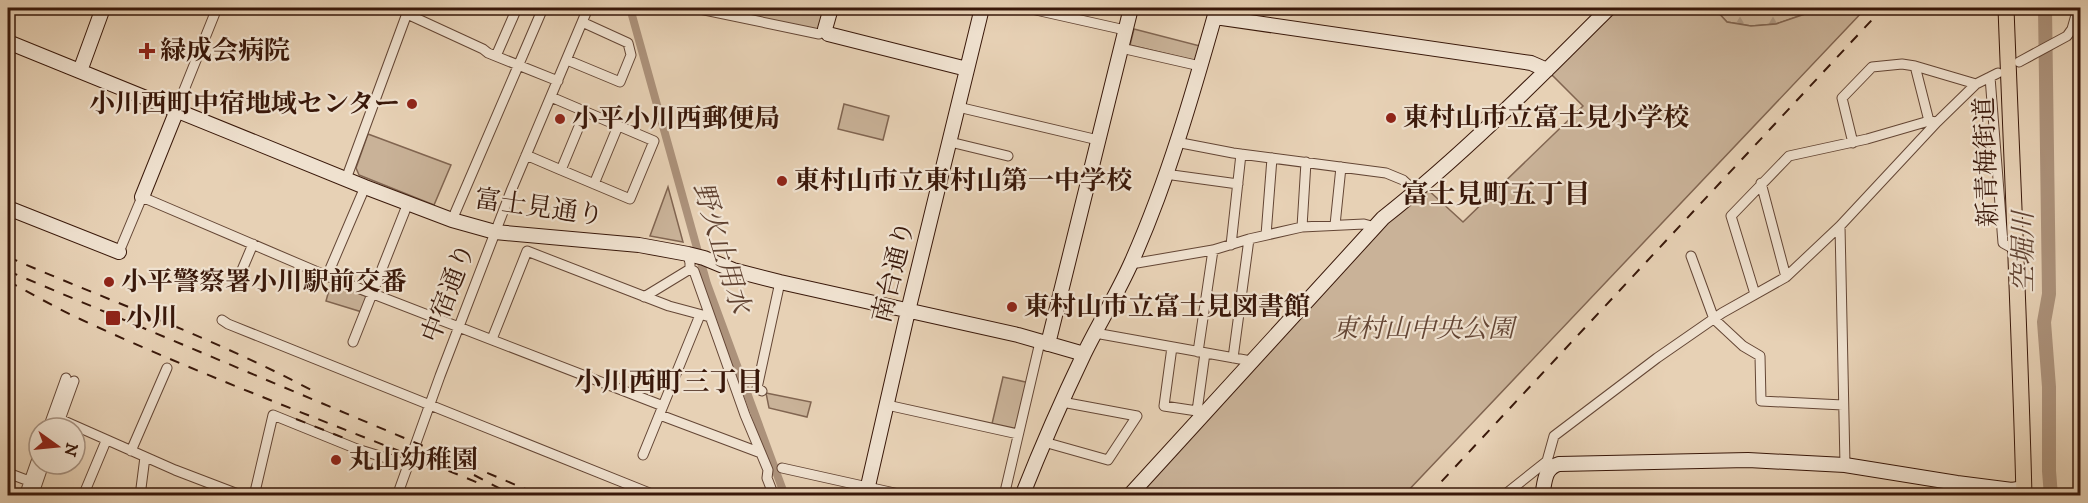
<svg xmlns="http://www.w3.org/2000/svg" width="2088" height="503" font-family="'IM FELL DW Pica','Noto Serif JP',serif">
<defs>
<pattern id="forest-firs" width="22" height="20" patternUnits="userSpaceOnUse" patternTransform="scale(1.5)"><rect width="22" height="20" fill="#c9b298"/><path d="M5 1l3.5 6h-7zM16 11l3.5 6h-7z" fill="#ad9882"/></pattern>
</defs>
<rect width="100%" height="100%" fill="#e7d1b5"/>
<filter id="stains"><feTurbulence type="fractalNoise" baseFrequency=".00333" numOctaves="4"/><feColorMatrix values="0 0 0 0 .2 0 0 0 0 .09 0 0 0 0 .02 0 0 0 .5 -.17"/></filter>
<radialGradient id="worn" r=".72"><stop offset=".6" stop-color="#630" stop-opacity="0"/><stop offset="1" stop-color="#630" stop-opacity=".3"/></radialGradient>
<path fill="url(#forest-firs)" stroke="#816551" stroke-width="1.5" d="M1714,8H1815L1805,14L1776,24L1751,26L1727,22Z"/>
<path fill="#c9b298" stroke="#816551" stroke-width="1.5" d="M710,8H825L821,26L817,30Z
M1615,8H1714L1727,22L1751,26L1776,24L1805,14L1815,8H1866L1404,495L1135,496L1390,216L1427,189L1463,222L1583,106L1550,73Z
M1134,29L1200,46L1196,61L1130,45Z
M844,104L889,116L883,140L838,129Z
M368,134L451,165L434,205L359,175L356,168Z
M668,187L683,242L650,236Z
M331,283L368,297L362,312L326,301Z
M1003,377L1030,383L1018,434L991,428Z
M766,393L811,402L807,417L769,408Z"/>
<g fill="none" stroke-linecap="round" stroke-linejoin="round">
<path stroke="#ac927b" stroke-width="8" d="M630,8L707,284L785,496"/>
<path stroke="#ac927b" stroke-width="14" d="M2045,8L2049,294L2044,322L2049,387V471L2051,496"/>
<g stroke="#644635" stroke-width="11">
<path id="street" d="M695,8L819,34L825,29
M1027,8L1125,30
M407,14L483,49L488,53L558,81
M1121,48L1200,66
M496,56L517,8
M567,60L620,82L631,55L628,43L582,22
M2019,62L2067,36L2072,29L2078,8
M1915,66L1929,121
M1990,77L2003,243L2014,249
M551,97L654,141L630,199L561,170L585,112
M958,107L1098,140
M176,110L217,8
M950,142L1008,156
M1176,142L1233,153L1386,173L1403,180L1416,192
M1853,143L1842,98L1872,67L1902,64L1915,66L1976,84
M526,155L561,170
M1165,174L1238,184
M346,179L409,8
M1761,183L1786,277
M594,184L618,126
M452,220L543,8
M1335,225L1341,167
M1840,226L1845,465
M1302,227L1306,162
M1266,235L1272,158
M1231,245L1241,154
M119,252L142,197L327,276L663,406
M688,254L690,263V269L694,271L745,415L768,470L767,478L774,496
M1691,256L1714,319L1743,346L1760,356L1761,401L1843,405
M1131,264L1213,250L1249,239L1302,227L1364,224L1375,227
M242,270L253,244
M327,276L365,187
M1755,294L1731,216L1789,156L1867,139L1929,121L1937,122
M644,297L690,269
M222,320L228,324L657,496
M1095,333L1251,361
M492,339L527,251L669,306L710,317
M353,342L408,203
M1172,347L1164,406L1197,411L1202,415
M1198,352L1213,250
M1233,358L1249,239
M762,391L757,388L780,282
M887,405L1018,434
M1197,411L1205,353
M660,415L761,453
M53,416L175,470L243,496
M48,428L66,378
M57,428L74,381
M1044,442L1108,460L1137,416L1062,402
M131,451L167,368
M643,455L700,315
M782,468L908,496
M1550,468L1547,461L1554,436L1657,358L1722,313L1786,277L1840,226L1937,122L1976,84L1998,73
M8,473L29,481
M1957,483L1958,496
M24,496L39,453
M33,496L44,464
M83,496L106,441
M140,496L145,457
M254,496L273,415L357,449L409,465
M397,496L440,376L511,191L588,8
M1004,496L1040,342
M1503,496L1547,461"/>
</g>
<g stroke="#39180a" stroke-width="16">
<path id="secondary" d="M831,8L825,29L828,34L967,69
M1215,17L1531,63L1547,70
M8,42L365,187L452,220L495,232L639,245L688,254L704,258L733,270L780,282L1018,335L1084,354
M80,71L103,8
M142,197L177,110
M8,208L119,252
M1048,344L1131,8
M868,486L908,311L982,8
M1022,496C1041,448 1062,400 1084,354C1099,323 1118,293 1132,261C1168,180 1193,93 1217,8
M1129,496L1383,218C1464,154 1537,80 1609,8
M1542,496C1545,482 1544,468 1559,464L1748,460L1845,465L1957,483L2012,490L2024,488"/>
</g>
<g stroke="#39180a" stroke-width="17">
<path id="primary" d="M2006,8C2012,170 2020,333 2024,496"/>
</g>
<use href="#street" stroke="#efe1cf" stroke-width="9"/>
<use href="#secondary" stroke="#efe1cf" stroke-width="14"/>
<use href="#primary" stroke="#e7d1b5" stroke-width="15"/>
<path stroke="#39180a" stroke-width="2" stroke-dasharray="10 10" stroke-linecap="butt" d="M8,257C110,301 216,339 315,392
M8,271L542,496
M8,281C32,294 56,308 80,319C211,380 347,429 481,484
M296,419L349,440
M474,475L514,496
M1428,496L1883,8"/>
</g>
<g fill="#8f2418" stroke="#efe1cf" stroke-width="2">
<path d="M144 42h6v6h6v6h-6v6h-6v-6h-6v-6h6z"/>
<circle cx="412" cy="104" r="6"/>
<circle cx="1391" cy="118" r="6"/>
<circle cx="560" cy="119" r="6"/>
<circle cx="782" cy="181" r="6"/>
<circle cx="109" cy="282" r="6"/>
<circle cx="1012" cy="307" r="6"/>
<rect x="105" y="310" width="16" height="16" rx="3"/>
<circle cx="336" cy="460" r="6"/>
</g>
<g text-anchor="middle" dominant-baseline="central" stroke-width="4.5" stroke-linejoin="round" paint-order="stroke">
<g font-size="26" font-weight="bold" fill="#39180a" stroke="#efe1cf" text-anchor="start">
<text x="160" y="51">緑成会病院</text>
<text x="400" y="104" text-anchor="end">小川西町中宿地域センター</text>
<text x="1403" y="118">東村山市立富士見小学校</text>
<text x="572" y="119">小平小川西郵便局</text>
<text x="794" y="181">東村山市立東村山第一中学校</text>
<text x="121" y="282">小平警察署小川駅前交番</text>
<text x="1024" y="307">東村山市立富士見図書館</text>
<text x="126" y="318">小川</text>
<text x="348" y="460">丸山幼稚園</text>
</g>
<g font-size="26" fill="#39180a" stroke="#efe1cf">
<text transform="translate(1987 162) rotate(-92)">新青梅街道</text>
<text transform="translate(539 208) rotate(8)">富士見通り</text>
<text transform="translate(894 272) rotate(-76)">南台通り</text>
<text transform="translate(449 293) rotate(-69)">中宿通り</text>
</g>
<g font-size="26" font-style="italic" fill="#644635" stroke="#efe1cf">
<text x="1423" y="329">東村山中央公園</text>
</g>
<g font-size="27" font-weight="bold" fill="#39180a" stroke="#efe1cf">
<text x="1496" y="195">富士見町五丁目</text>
<text x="669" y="383">小川西町三丁目</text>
</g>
<g font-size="27" font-style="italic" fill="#614332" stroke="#efe1cf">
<text transform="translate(721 248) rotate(73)">野火止用水</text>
<text transform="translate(2024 252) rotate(-90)">空堀川</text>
</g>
</g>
<rect width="2088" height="503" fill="none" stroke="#e7d1b5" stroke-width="30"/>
<rect x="9" y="9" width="2070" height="485" fill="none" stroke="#39180a" stroke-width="3"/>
<rect x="15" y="15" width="2058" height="473" fill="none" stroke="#39180a" stroke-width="1.5"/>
<g transform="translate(57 446) rotate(105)"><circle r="28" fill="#efe1cf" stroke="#a69180" stroke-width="1.5"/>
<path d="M0-4.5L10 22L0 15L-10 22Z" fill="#8f2418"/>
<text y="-9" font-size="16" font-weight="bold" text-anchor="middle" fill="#39180a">N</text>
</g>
<rect width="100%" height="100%" filter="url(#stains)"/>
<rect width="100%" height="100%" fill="url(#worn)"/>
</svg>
